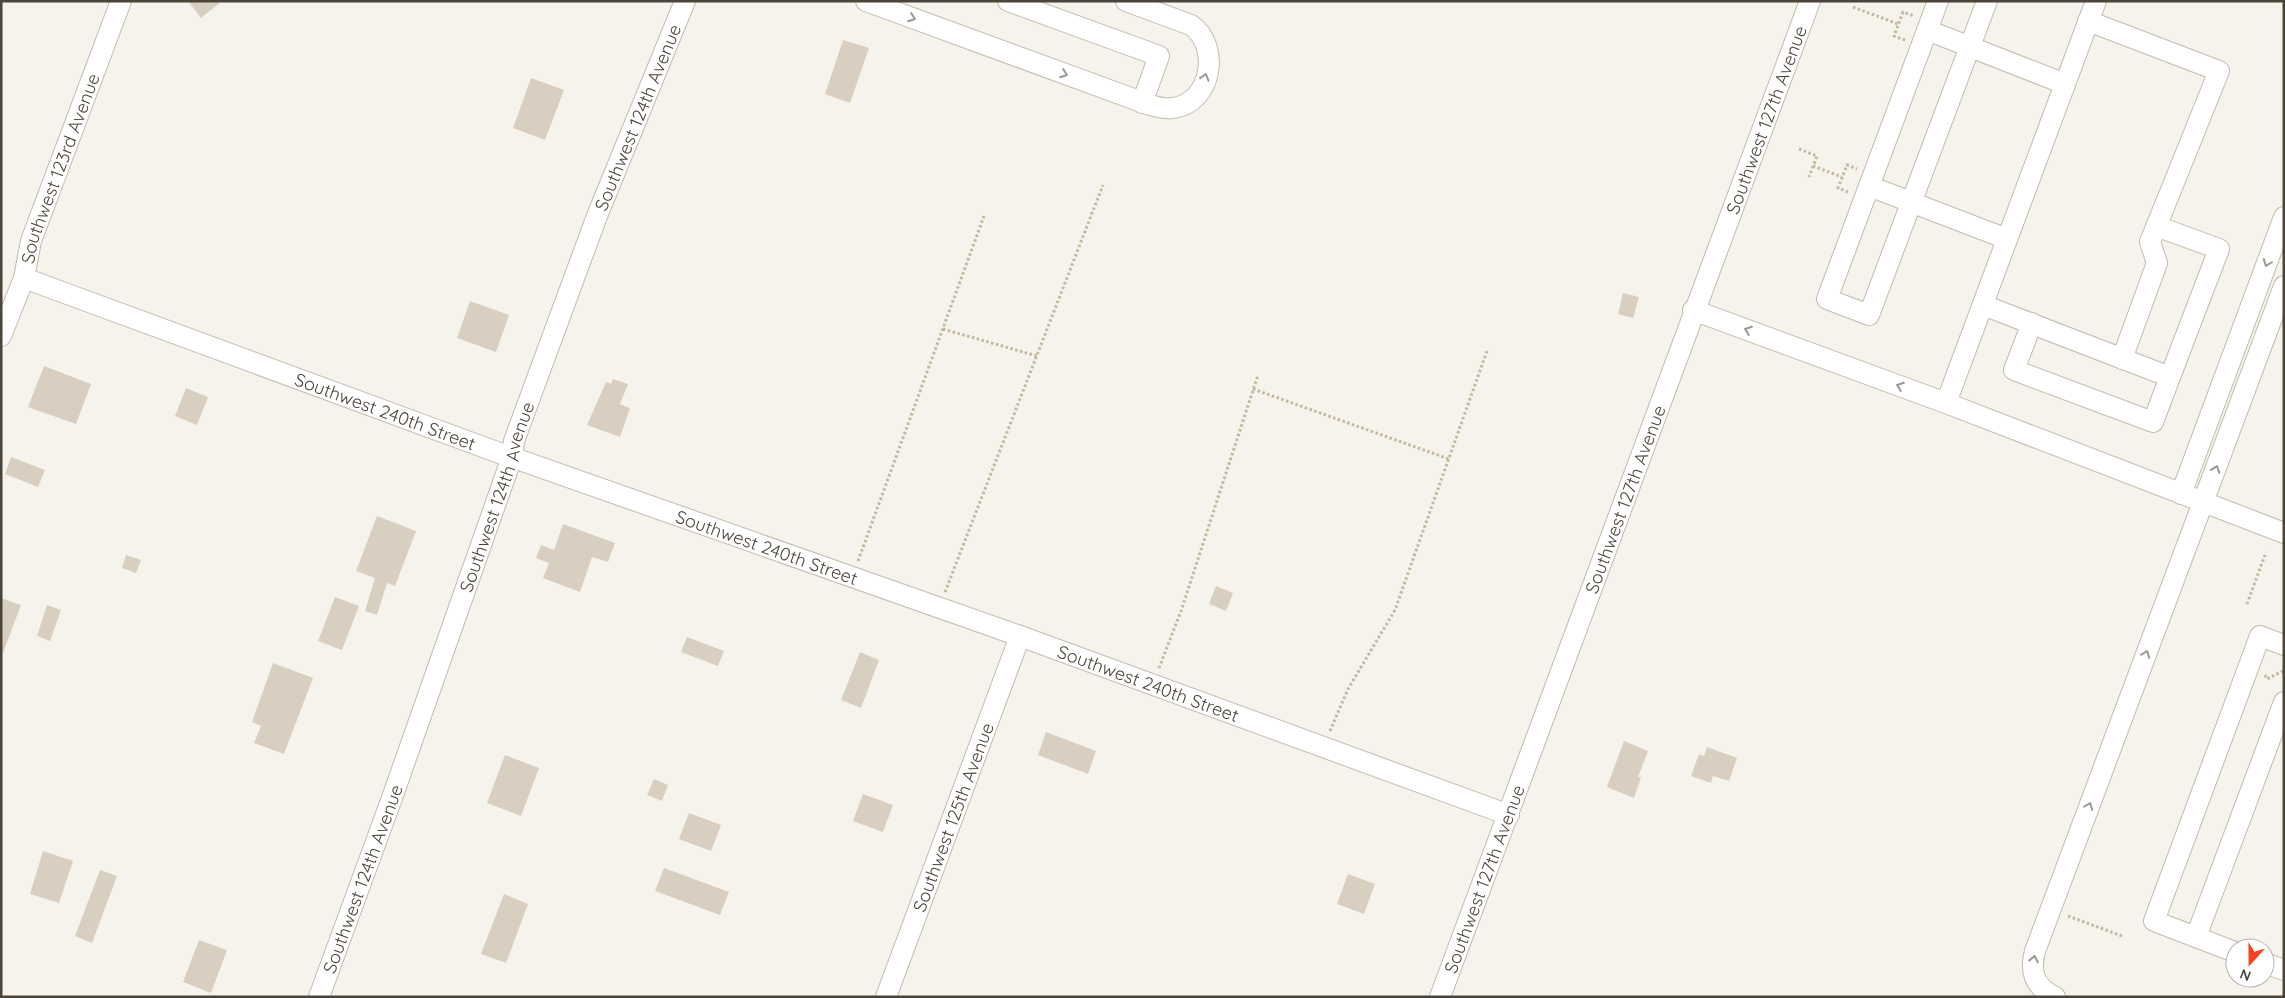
<svg xmlns="http://www.w3.org/2000/svg" width="2285" height="998" font-family="Quicksand,sans-serif">
<rect width="100%" height="100%" fill="#f6f3ec"/>
<path fill="#d8cfc1" d="M188,1H222L201,18Z
M843,40L869,48L850,103L825,94Z
M531,78L564,90L545,140L513,128Z
M1623,293L1639,297L1633,318L1618,314Z
M470,301L509,315L496,352L457,338Z
M44,366L91,384L76,424L28,407Z
M613,379L628,384L620,404L630,408L620,437L587,425L606,382L611,384Z
M186,388L208,397L197,425L175,416Z
M11,457L45,470L38,487L5,474Z
M377,516L416,531L395,586L387,583L377,615L365,611L375,578L356,571Z
M563,524L615,543L608,562L592,557L580,592L543,578L549,563L536,558L541,545L554,550Z
M126,555L141,560L136,573L122,568Z
M1216,586L1233,593L1226,611L1209,604Z
M335,597L359,606L342,650L318,641Z
M1,598L21,605L3,653H1Z
M47,605L61,610L50,641L37,636Z
M687,637L724,651L718,666L681,652Z
M860,652L879,660L861,708L841,700Z
M273,663L313,678L284,754L254,743L261,726L252,722Z
M1046,732L1096,751L1088,774L1038,755Z
M1624,741L1648,751L1638,777H1641L1634,798L1607,787Z
M1707,747L1737,758L1729,781L1713,776L1711,783L1691,776L1699,754L1704,756Z
M505,755L539,768L521,816L487,803Z
M654,779L668,785L662,801L647,795Z
M863,794L893,805L883,832L853,821Z
M689,813L721,825L711,851L679,839Z
M43,851L73,861L59,903L30,894Z
M664,868L729,892L720,915L655,891Z
M100,870L117,876L92,943L75,936Z
M1348,874L1375,884L1364,914L1337,904Z
M504,894L528,904L506,963L481,954Z
M199,940L227,950L211,993L183,982Z"/>
<g fill="none" stroke-linecap="round" stroke-linejoin="round">
<g stroke="#c2bbae" stroke-width="22">
<g id="minor">
<path d="M866,1L1150,105C1157,107 1165,109 1173,108C1212,103 1221,46 1191,25L1126,1"/>
<path d="M1008,1L1159,56L1142,103"/>
<path d="M1938,1L1827,299L1869,315L1987,1"/>
<path d="M2088,21L2219,71L2150,242L2157,263L2122,359"/>
<path d="M1927,30L2065,84"/>
<path d="M1869,186L2007,239"/>
<path d="M2156,226L2219,249L2170,377"/>
<path id="s1" d="M24,278L494,451L1020,636L1509,815"/>
<path d="M1983,305L2170,377L2153,422L2014,370L2032,323"/>
<path d="M1693,310L1946,403L2284,533"/>
<path id="s2" d="M1,336L24,278L31,241L121,1"/>
<path d="M1946,403L2096,1"/>
<path d="M2181,494L2284,217"/>
<path d="M2196,937L2284,702"/>
<path d="M2235,952L2154,921L2260,636L2284,645"/>
<path d="M2265,963L2284,970"/>
<path id="s3" d="M319,997L392,798L512,457L514,441L597,216L685,1"/>
<path id="s4" d="M886,997L1020,636"/>
<path id="s5" d="M1440,997L1810,1"/>
<path d="M2055,997C2035,987 2029,973 2035,951L2284,286"/>
</g>
</g>
<path stroke="#c4b79f" stroke-width="3" stroke-dasharray="2.5 2.5" stroke-linecap="butt" d="M1853,7L1898,24
M1905,40L1894,36L1903,12L1914,16
M1799,149L1817,156L1809,177
M1813,166L1842,177
M1848,192L1838,188L1847,165L1857,169
M943,329L1037,356
M1253,389L1449,459
M858,561L984,216
M945,592L1103,185
M2247,604L2266,552
M1159,668L1181,611L1258,375
M2265,675L2267,679L2283,671
M1330,731L1348,689L1395,610L1487,351
M2068,916L2122,936"/>
<use href="#minor" stroke="#fff" stroke-width="20"/>
</g>
<defs><path id="oneway-chevron" d="M-2-3.5L2.5 0L-2 3.5" fill="none" stroke-width="1.6" stroke-linecap="round" stroke-linejoin="round" transform="scale(1.25)"/></defs>
<g stroke="#9c9892">
<use href="#oneway-chevron" transform="translate(912 18) rotate(20)"/>
<use href="#oneway-chevron" transform="translate(1064 74) rotate(20)"/>
<use href="#oneway-chevron" transform="translate(1205 77) rotate(-73)"/>
<use href="#oneway-chevron" transform="translate(2267 263) rotate(111)"/>
<use href="#oneway-chevron" transform="translate(1748 330) rotate(-160)"/>
<use href="#oneway-chevron" transform="translate(1900 386) rotate(-160)"/>
<use href="#oneway-chevron" transform="translate(2216 469) rotate(-70)"/>
<use href="#oneway-chevron" transform="translate(2146 654) rotate(-69)"/>
<use href="#oneway-chevron" transform="translate(2089 806) rotate(-69)"/>
<use href="#oneway-chevron" transform="translate(2034 959) rotate(-79)"/>
</g>
<g text-anchor="middle" dominant-baseline="central" stroke-width="4" stroke-linejoin="round" paint-order="stroke">
<g font-size="18" fill="#4b4439" stroke="#fff">
<text stroke="none"><textPath href="#s3" startOffset="936">Southwest 124th Avenue</textPath></text>
<text stroke="none"><textPath href="#s5" startOffset="936">Southwest 127th Avenue</textPath></text>
<text stroke="none"><textPath href="#s2" startOffset="178">Southwest 123rd Avenue</textPath></text>
<text stroke="none"><textPath href="#s1" startOffset="385">Southwest 240th Street</textPath></text>
<text stroke="none"><textPath href="#s3" startOffset="531">Southwest 124th Avenue</textPath></text>
<text stroke="none"><textPath href="#s5" startOffset="531">Southwest 127th Avenue</textPath></text>
<text stroke="none"><textPath href="#s1" startOffset="790">Southwest 240th Street</textPath></text>
<text stroke="none"><textPath href="#s1" startOffset="1195">Southwest 240th Street</textPath></text>
<text stroke="none"><textPath href="#s4" startOffset="192">Southwest 125th Avenue</textPath></text>
<text stroke="none"><textPath href="#s3" startOffset="126">Southwest 124th Avenue</textPath></text>
<text stroke="none"><textPath href="#s5" startOffset="126">Southwest 127th Avenue</textPath></text>
</g>
</g>
<rect width="2285" height="998" fill="none" stroke="#4b4439" stroke-width="5"/>
<g transform="translate(2250 963) rotate(201)"><circle r="24" fill="#ffffff" stroke="#b7b4b0"/>
<path d="M0-4L9 19L0 12L-9 19Z" fill="#fc3f1d"/>
<text y="-8" font-size="14" font-weight="bold" text-anchor="middle" fill="#4b4439">N</text>
</g>
</svg>
